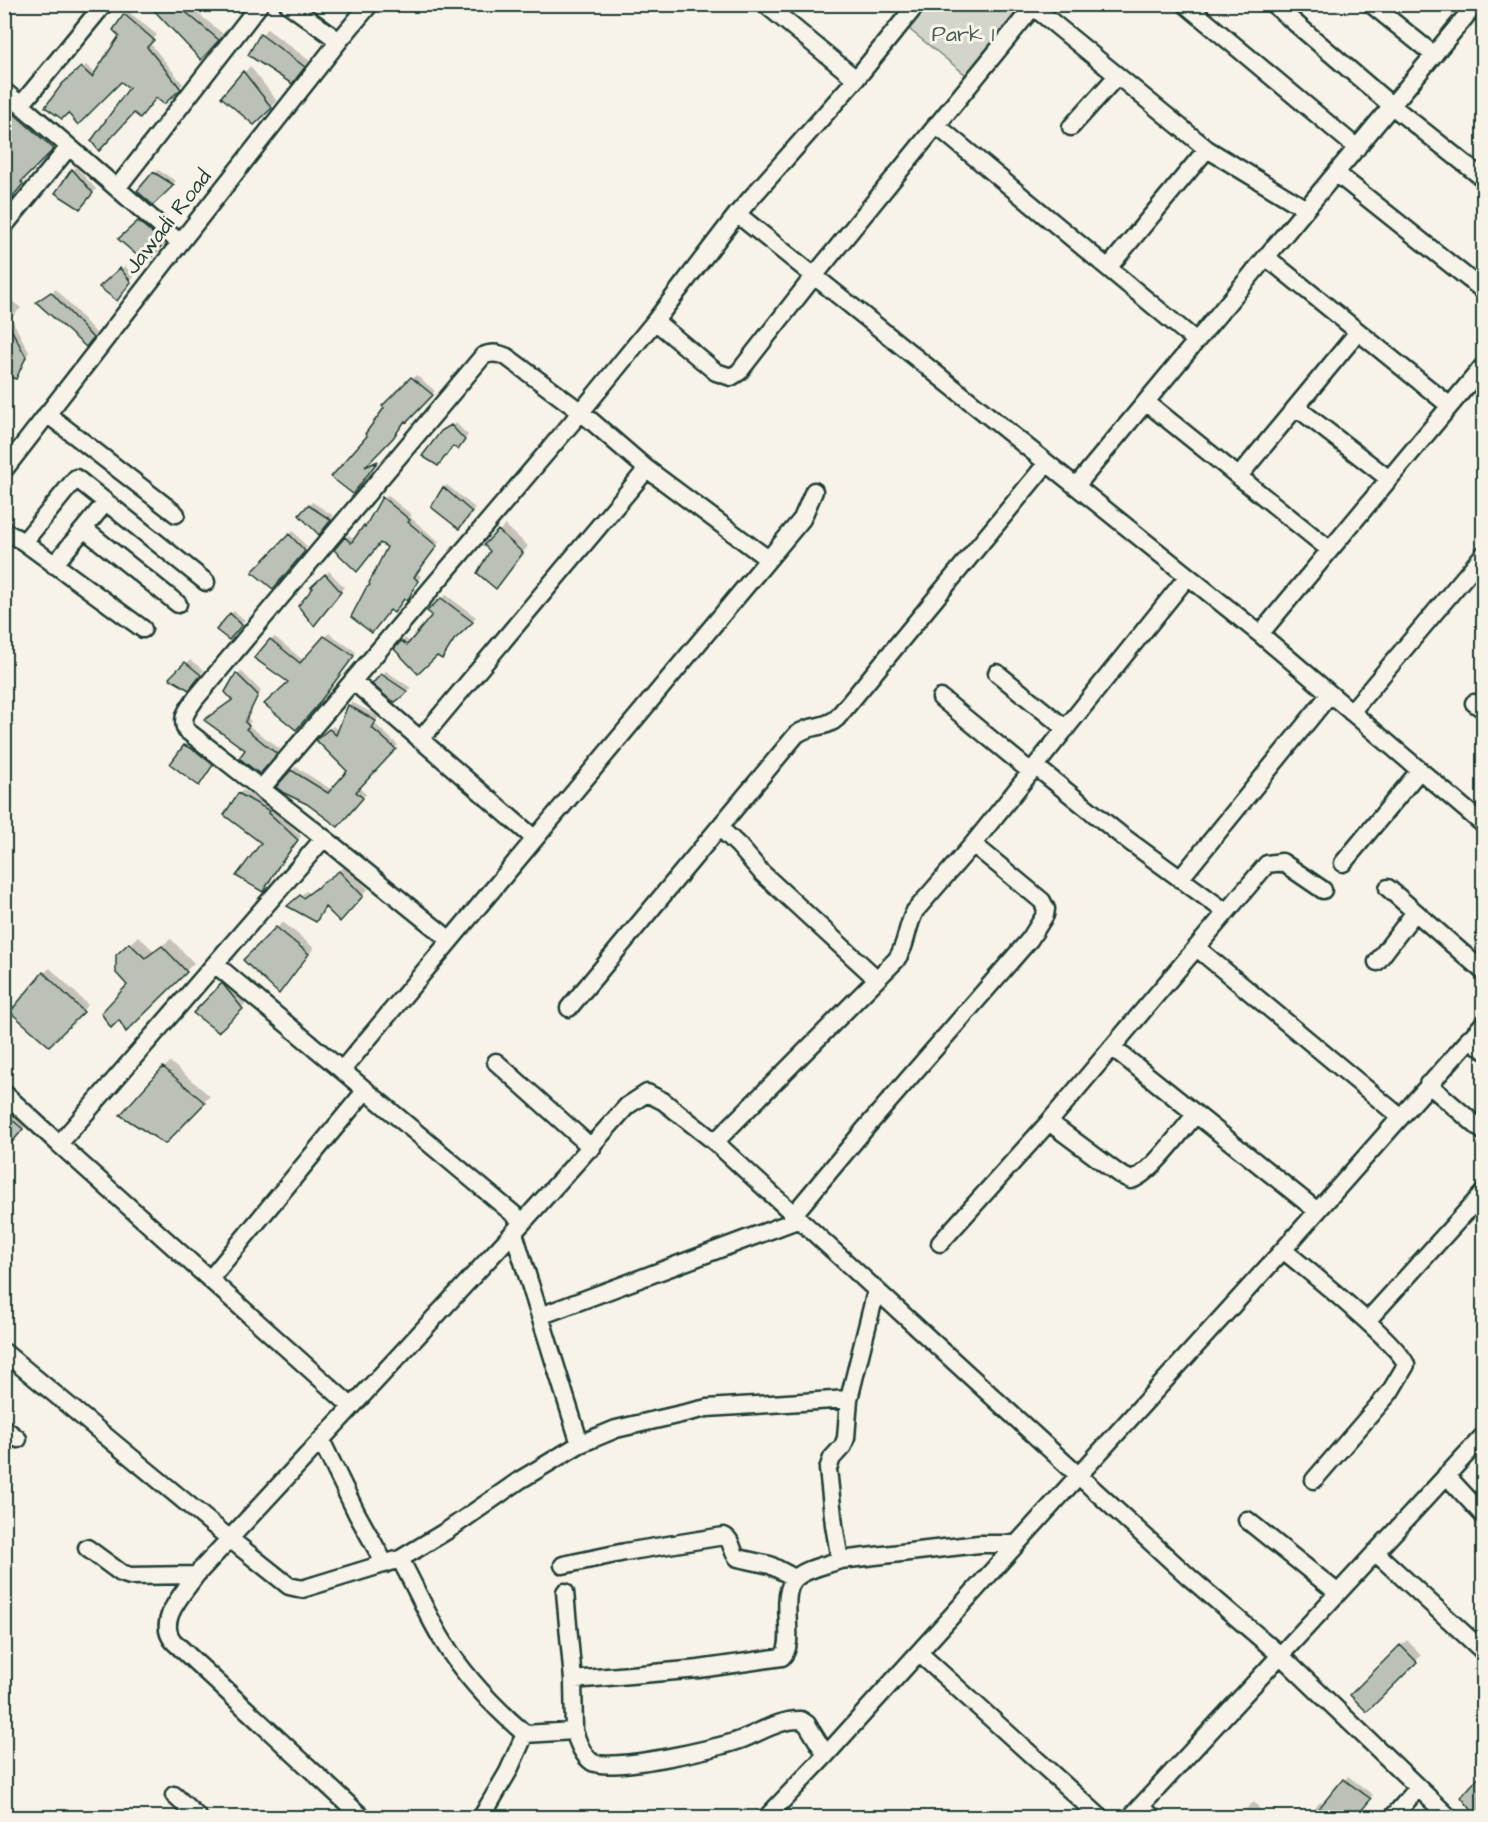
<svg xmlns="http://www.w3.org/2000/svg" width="1488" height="1822" font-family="'Architects Daughter',sans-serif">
<rect width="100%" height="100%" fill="#f7f3e8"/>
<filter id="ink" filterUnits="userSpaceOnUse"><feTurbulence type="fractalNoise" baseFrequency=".0167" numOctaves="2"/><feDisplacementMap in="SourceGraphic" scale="12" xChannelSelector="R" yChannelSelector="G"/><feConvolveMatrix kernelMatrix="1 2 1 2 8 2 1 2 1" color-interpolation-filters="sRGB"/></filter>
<g filter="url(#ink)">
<path fill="#d3d5ca" stroke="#79897f" stroke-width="1.5" d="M923,5H1005L1018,15L966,75L905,26Z"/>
<path fill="#0003" d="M150,4H187L223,34L206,53Z
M129,12L157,35L150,43L183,84L164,102L157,97L134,111L131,88L120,80L68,81L86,65L96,74L121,36L125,15Z
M267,29L310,61L298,76L261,35Z
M250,66L277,101L254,123L224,97Z
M4,100L56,144L23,178L26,180L4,206Z
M76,167L96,189L84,204L73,170Z
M158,170L176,181L153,203L139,191Z
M143,218L167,239L146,261L123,235Z
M125,266L134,277L120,295L104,283Z
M56,289L96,333L90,341L42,299Z
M4,295L21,308L11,318L29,352L15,377L4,374Z
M416,375L435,391L407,420L405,419L364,467L378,460L357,489L369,435L386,407L384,406Z
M456,423L468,435L462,444L442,432Z
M447,485L475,508L463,524L444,488Z
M387,495L412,515L410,517L439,542L417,573L421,576L410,595L407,599L404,597L390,608L372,584L389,547L380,541L360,566L346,538L349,535L355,540L365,526L369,523Z
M312,502L334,516L323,529L309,506Z
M505,525L528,546L501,581L492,551L486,545Z
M293,531L307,547L277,584L254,572Z
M329,571L344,587L317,621L313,587Z
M446,595L476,617L457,635L396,649L405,638L411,643L434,615L429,611Z
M234,611L245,620L228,638L231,614Z
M329,633L356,652L299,725L290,682L271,640L275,637L304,661Z
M190,660L204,670L192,685L172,678Z
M241,671L261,691L247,718L251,721L248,725L280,749L263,769L247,750L234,699L227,692Z
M386,671L411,688L395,700L374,684Z
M352,702L379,717L374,723L398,745L359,788L366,794L342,821L292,771L296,767L332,790L349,771L318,740L333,726L339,731L349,705Z
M189,742L216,761L203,780L185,746Z
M243,790L273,807L272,808L301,836L263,890L264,842L239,794Z
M345,866L368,889L345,915L327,906L315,920L295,901L306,891L309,893Z
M283,922L314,948L279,992L245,960Z
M138,936L154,951L171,939L194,963L127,1030L129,986L118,956Z
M50,968L88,1005L49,1044L44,973Z
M226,981L245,1004L218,1030L196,1013Z
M170,1062L210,1096L164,1142V1068Z
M4,1103L28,1123L4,1152Z
M1407,1640L1421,1655L1367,1710L1352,1695Z
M1348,1776L1373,1795L1356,1814L1350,1818H1308L1320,1802L1323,1805Z
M1254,1802L1267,1818H1238L1250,1805Z"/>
<path fill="#bbc1b6" stroke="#1f3d34" stroke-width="1.5" d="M148,4H176L219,40L201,60Z
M124,14L154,40L147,47L181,89L164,104L156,98L140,118L134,113L99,151L91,141L129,88L121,82L78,125L68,113L62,119L45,107L62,84L81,67L92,77L119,36L113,30Z
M260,34L305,67L292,84L248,55Z
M243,71L272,108L254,125L221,97Z
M4,105L54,149L21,182L23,184L4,207Z
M72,169L93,193L80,209L55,193Z
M153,172L174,185L153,205L137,191Z
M138,221L164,243L146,263L118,239Z
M120,268L131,282L117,301L99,287Z
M51,292L93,338L86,347L36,302Z
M4,316L26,357L16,379L4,375Z
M411,377L433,395L407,422L405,421L393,438L365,467L378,461L353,494L331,477L367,436L365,434L384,408L382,406Z
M451,425L465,440L458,450L453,446L438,466L422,456L441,431Z
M443,487L472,512L459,529L431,507Z
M382,497L410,520L408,522L437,546L414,577L418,581L407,601L404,599L394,613L390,610L372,633L351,617L366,588L370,585L369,583L387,547L380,543L357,572L334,550L345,537L351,543L364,525L365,527Z
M308,505L331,520L319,535L299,515Z
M498,530L523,553L496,589L477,573L490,551L484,545Z
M289,534L305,551L273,589L252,572Z
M325,574L341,592L314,626L298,606L313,588L311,587Z
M441,598L473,622L454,640L442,659L437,656L418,674L394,649L401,641L407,645L432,615L427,611Z
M230,613L242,625L229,640L216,630Z
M324,636L354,656L316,707L296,730L264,704L288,682L254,658L270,639L300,663Z
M185,662L201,675L189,690L169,678Z
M236,673L258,695L245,722L249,726L246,729L277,754L260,774L239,758L245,750L204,720L232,700L225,692Z
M381,674L408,692L395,702L389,699L372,684Z
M348,705L376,721L372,728L396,749L356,792L363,798L338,827L307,804L284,793L276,787L291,770L328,793L347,771L316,740L329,729L336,735Z
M184,745L196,751L213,765L199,786L170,764Z
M238,793L270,811L269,813L298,840L278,867L263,892L236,876L261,843L224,815Z
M339,871L363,896L340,922L325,907L316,922L287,906L300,895L303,898Z
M276,927L309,954L279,994L243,960Z
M129,943L145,958L162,946L187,972L126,1032L119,1020L111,1028L101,1013L127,985L116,973V955Z
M43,972L84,1012L49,1046L10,1012Z
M222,983L243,1009L218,1032L193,1013Z
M163,1067L205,1103L165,1144L120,1115Z
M4,1113L23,1129L4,1152Z
M1400,1645L1417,1662L1367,1712L1350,1695Z
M1484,1771V1818H1478L1461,1797Z
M1343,1779L1371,1799L1355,1818H1311Z"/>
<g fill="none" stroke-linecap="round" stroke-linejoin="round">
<g stroke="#1f3d34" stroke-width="21">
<path id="minor" d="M288,4L339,41
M765,4L856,79
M1030,4L1207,149L1306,209
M1185,4L1357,148
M1273,4L1392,106L1484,179
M1371,4L1434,55
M4,91L21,105L104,4
M21,105L180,243
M936,125L1196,341
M1071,127L1117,76
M1336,173L1484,291
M117,188L260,4
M737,214L1260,634L1484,365
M4,226L69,147
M1266,257L1450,406
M1108,268L1207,149
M655,321L716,372L731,377L739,372L814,276L1033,7
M1146,402L1330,550
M1296,407L1389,479
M47,414L176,514
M4,470L180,243L339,41L370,4
M1239,476L1358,332
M1076,486L1476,4
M84,529L178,604
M4,531L24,542L76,478L206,582
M24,542L143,629
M54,565L106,502
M1260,634L1484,825
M997,673L1066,729
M353,681L535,839
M941,698L1031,772
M1474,703L1484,710
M1351,712L1484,554
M420,740L647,469
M1035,766L1122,836L1226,912
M261,789L581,412L655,321L737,214L856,79L917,4
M720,828L739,846L762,873L877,979
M324,838L450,940
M1343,863L1420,770
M1180,879L1330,694
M1388,888L1484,972
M1197,948L1399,1116
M1377,962L1415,912
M215,964L523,1222
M569,1008L796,735C809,724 826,729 837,718L1047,463
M1469,1038L1484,1050
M1112,1047L1316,1210
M496,1062L592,1148
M342,1070L802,519L814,491
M1428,1084L1484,1132
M4,1093L59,1144L324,838L186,730C180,717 189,708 196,698L483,356C491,352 499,353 507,357L581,412L647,469L768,559
M1049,1122L1119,1174L1131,1180C1151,1174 1181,1131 1196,1114
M715,1142L896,960C907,946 906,927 915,911L973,844
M59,1144L352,1407
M794,1214L864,1130L1030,939L1045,915L1046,909L1042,901L973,844L1188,576
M514,1233L580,1444
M940,1243L1049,1122L1267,864L1282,862L1323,890
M1283,1250C1304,1267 1402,1346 1406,1365L1390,1392L1314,1480
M210,1279L366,1090
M540,1316L800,1219
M1367,1321L1484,1192
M4,1352L230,1539L289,1586L302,1589L400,1559L448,1530L520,1480L580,1444L616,1429L707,1408L849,1399
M4,1428L18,1439
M321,1440L357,1514L385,1564
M1446,1475L1484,1516
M1247,1520L1338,1593
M87,1548L121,1573L130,1576L196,1575
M1375,1552L1484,1652
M400,1559C415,1586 427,1615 443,1641C464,1676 494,1707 525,1734L574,1731C578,1742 582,1755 592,1762C608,1773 719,1748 740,1740C759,1733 780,1719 801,1720L807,1724L826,1755
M840,1560L979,1544H1017
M563,1565L625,1552L724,1536C733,1540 731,1552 738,1558L770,1565L795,1578
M565,1592L573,1680L574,1731
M919,1653L1101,1818
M573,1680L699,1669L782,1657C798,1642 776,1593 797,1577C808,1568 827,1565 840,1560L834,1525L828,1469L832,1458L843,1446L846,1438L849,1399L876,1291
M174,1795L199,1818
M363,1818L174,1642C155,1621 184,1593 196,1575L523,1222L627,1106L647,1093L663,1101L715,1142L1189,1577L1280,1655L1450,1818
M481,1818L508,1772L525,1734
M766,1818L826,1755L1079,1475L1283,1250L1484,1023
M1130,1818L1141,1806
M1153,1818L1141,1806L1484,1435
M1392,1818L1418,1788"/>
</g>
<use href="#minor" stroke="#f7f3e8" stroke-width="16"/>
</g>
</g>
<g text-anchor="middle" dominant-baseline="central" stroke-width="6" stroke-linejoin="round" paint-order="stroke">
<g font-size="22" fill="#435b52" stroke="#f7f3e8">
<text x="963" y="34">Park 1</text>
</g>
<g font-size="22" fill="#1f3d34" stroke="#f7f3e8">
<text transform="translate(168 222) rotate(-52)">Jawadi Road</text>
</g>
</g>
<rect width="1488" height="1822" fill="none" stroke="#f7f3e8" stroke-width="24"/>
<rect x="12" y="12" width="1464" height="1798" fill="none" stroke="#1f3d34" stroke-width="2" filter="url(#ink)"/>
</svg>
